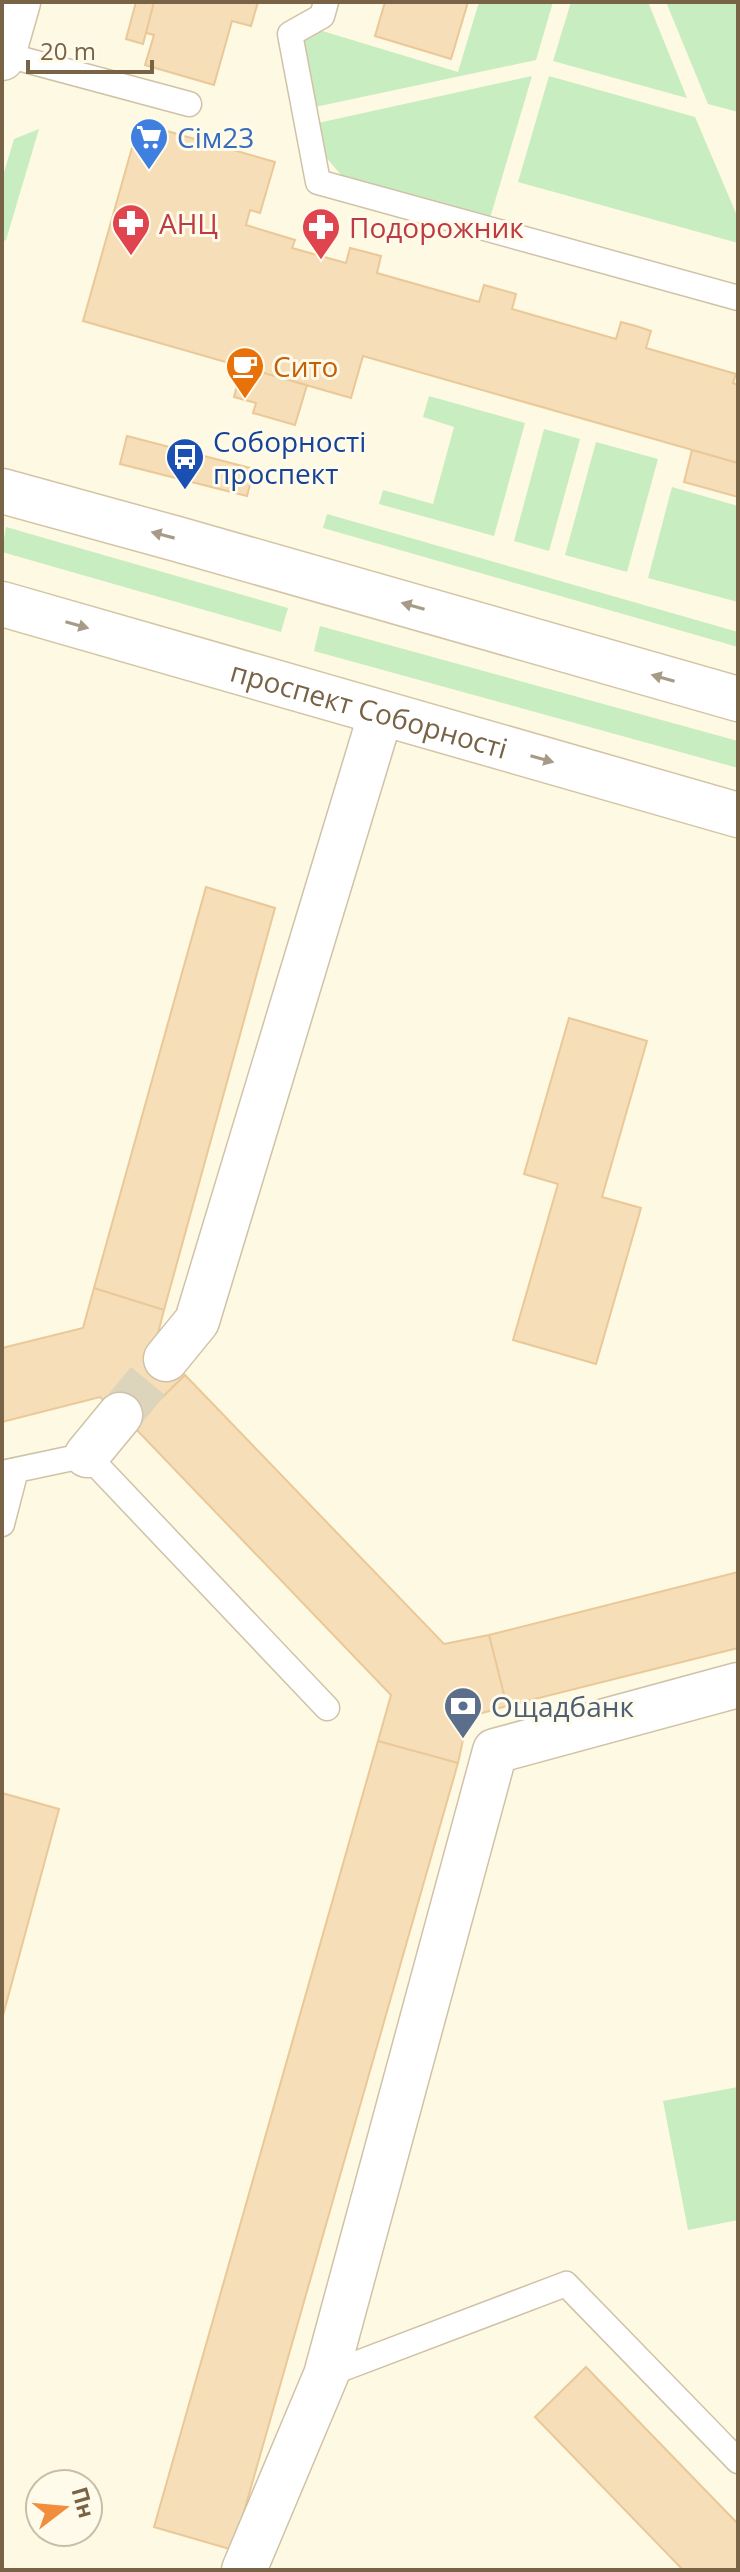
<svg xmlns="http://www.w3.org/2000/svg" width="740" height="2572" font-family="'Open Sans',sans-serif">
<rect width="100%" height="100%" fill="#fef9e2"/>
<path fill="#c8edc0" d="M479,2H553L536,60L315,107L302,42L319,30L458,72Z
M571,2H648L687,98L553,61Z
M666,2H738V112L708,104Z
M532,76L490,218L342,176L324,155L318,123Z
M549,76L695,117L738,218V243L518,182Z
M39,129L6,240L2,242V179L14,139Z
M429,396L525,423L494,536L379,504L383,490L433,504L454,427L423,417Z
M544,429L580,439L549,551L514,541Z
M596,442L658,459L627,572L565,555Z
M672,487L738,506V602L648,578Z
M327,514L738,632V647L323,528Z
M6,527L288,608L281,632L2,552Z
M320,626L738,741V768L314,651Z
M738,2087V2220L688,2230L663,2101Z"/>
<path fill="#f6deb8" stroke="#eac897" stroke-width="2" d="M136,2H154L143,44L126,39Z
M154,2H258L251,26L232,21L214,85L145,65L154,35L146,33Z
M385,2H468L451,59L375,36Z
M139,123L275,162L260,213L250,210L246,225L295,240L292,248L346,263L350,248L366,252L381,256L377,273L479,302L484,285L516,294L512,309L616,339L621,322L636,326L651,331L646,348L736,374L733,383L738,385V463L363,356L351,398L83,321Z
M242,367L307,385L295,425L253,413L256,403L234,397Z
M127,436L254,469L247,496L120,464Z
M692,450L738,463V497L684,482Z
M206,887L275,908L164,1310L94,1288Z
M569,1018L647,1041L602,1197L641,1208L596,1364L513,1340L558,1184L524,1174Z
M94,1288L164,1310L154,1349L185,1375L133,1426L100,1397L2,1422V1348L83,1328Z
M185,1375L444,1644L489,1635L507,1706L468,1717L458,1763L378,1741L391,1695L133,1426Z
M738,1572V1648L507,1706L489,1635Z
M378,1741L458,1763L233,2550L154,2527Z
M2,1793L59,1809L2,2019Z
M586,2367L738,2524V2570H683L535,2417Z"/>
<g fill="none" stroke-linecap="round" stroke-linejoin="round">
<path stroke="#dcd4bb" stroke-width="44" stroke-dasharray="44 22" stroke-linecap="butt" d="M120,1415L166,1359"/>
<g stroke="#d0c2a8" stroke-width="27">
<path id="service" d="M326,2L322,16L290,34L318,182L738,298
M3,54L189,104
M2,1473L87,1455L327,1708
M2,1524L16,1470
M326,2375L566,2284L738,2461"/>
</g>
<g stroke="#d0c2a8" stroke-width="47">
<path id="minor" d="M2,58L18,2
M166,1359L197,1321L381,713
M87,1455L120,1415
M244,2570L326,2375L495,1751L738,1685"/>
</g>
<g stroke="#d4c4a5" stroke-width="47">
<g id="secondary">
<path d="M2,491L177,539L738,699"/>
<path id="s1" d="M2,604L738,815"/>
</g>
</g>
<use href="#service" stroke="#fff" stroke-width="24"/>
<use href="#minor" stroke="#fff" stroke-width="44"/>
<use href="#secondary" stroke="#fff" stroke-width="44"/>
</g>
<defs><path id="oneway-solid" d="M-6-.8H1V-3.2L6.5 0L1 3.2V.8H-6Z" transform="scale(2)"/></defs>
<g fill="#a79a87">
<use href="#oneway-solid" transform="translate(163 535) rotate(-165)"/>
<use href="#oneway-solid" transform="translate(413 606) rotate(-164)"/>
<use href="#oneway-solid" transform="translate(77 625) rotate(16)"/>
<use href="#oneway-solid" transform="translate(663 678) rotate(-164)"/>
<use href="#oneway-solid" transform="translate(542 759) rotate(16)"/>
</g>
<defs>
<g id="supermarket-pin" transform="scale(2)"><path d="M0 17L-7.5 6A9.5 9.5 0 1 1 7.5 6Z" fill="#3f7fe0" stroke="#fffbea"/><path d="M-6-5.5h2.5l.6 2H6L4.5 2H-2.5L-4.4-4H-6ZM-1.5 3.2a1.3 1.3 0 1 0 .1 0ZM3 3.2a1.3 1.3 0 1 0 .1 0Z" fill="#fff"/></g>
<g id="pharmacy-pin" transform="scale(2)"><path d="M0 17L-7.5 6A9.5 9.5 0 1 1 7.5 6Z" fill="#e0444e" stroke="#fffbea"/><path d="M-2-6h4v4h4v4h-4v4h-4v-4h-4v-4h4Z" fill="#fff"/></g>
<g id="cafe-pin" transform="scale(2)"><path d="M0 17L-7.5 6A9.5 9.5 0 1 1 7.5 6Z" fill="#e8710a" stroke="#fffbea"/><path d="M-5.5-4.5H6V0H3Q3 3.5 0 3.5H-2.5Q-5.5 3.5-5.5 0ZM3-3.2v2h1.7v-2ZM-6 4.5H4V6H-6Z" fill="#fff"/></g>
<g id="bus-pin" transform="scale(2)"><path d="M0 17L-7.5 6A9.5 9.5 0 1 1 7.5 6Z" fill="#1a4fb4" stroke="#fffbea"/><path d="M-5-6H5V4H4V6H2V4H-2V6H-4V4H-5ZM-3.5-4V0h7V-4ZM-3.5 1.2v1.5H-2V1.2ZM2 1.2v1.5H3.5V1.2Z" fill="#fff"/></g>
<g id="bank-pin" transform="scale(2)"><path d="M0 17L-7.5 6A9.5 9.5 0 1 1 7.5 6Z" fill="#5c6f8a" stroke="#fffbea"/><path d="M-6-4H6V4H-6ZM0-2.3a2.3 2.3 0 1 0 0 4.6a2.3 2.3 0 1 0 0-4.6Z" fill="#fff"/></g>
</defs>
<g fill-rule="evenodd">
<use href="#supermarket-pin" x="149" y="137"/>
<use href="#pharmacy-pin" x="131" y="223"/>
<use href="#pharmacy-pin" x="321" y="227"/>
<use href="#cafe-pin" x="245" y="366"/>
<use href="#bus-pin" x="185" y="457"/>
<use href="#bank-pin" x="463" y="1706"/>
</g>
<g text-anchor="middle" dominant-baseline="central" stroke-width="6" stroke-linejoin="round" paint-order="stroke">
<g font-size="28" fill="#366cbe" stroke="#fffbea" text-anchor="start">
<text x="177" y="137">Сім23</text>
</g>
<g font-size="28" fill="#be3a42" stroke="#fffbea" text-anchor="start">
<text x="159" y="223">АНЦ</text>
<text x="349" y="227">Подорожник</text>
</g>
<g font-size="28" fill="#c56008" stroke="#fffbea" text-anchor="start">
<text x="273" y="366">Сито</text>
</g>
<g font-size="28" fill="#164399" stroke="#fffbea" text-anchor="start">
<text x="213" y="441">Соборності<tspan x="213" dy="32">проспект</tspan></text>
</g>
<g font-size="28" fill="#786346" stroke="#fffbea">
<text stroke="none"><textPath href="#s1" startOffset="382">проспект Соборності</textPath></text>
</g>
<g font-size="28" fill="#4e5e75" stroke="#fffbea" text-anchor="start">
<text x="491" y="1706">Ощадбанк</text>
</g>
</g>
<rect width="740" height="2572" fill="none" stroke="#786346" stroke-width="8"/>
<g transform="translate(64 2508) rotate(74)"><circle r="38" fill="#fffbea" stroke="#c9bea8" stroke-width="2"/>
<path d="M0-6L14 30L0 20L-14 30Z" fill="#f28d3e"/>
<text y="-12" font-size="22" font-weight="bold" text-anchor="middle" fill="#786346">Пн</text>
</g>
<path d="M28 60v12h124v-12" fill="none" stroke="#786346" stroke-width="4"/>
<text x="40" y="60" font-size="24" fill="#786346" stroke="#fffbea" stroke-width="6" paint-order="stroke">20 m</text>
</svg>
